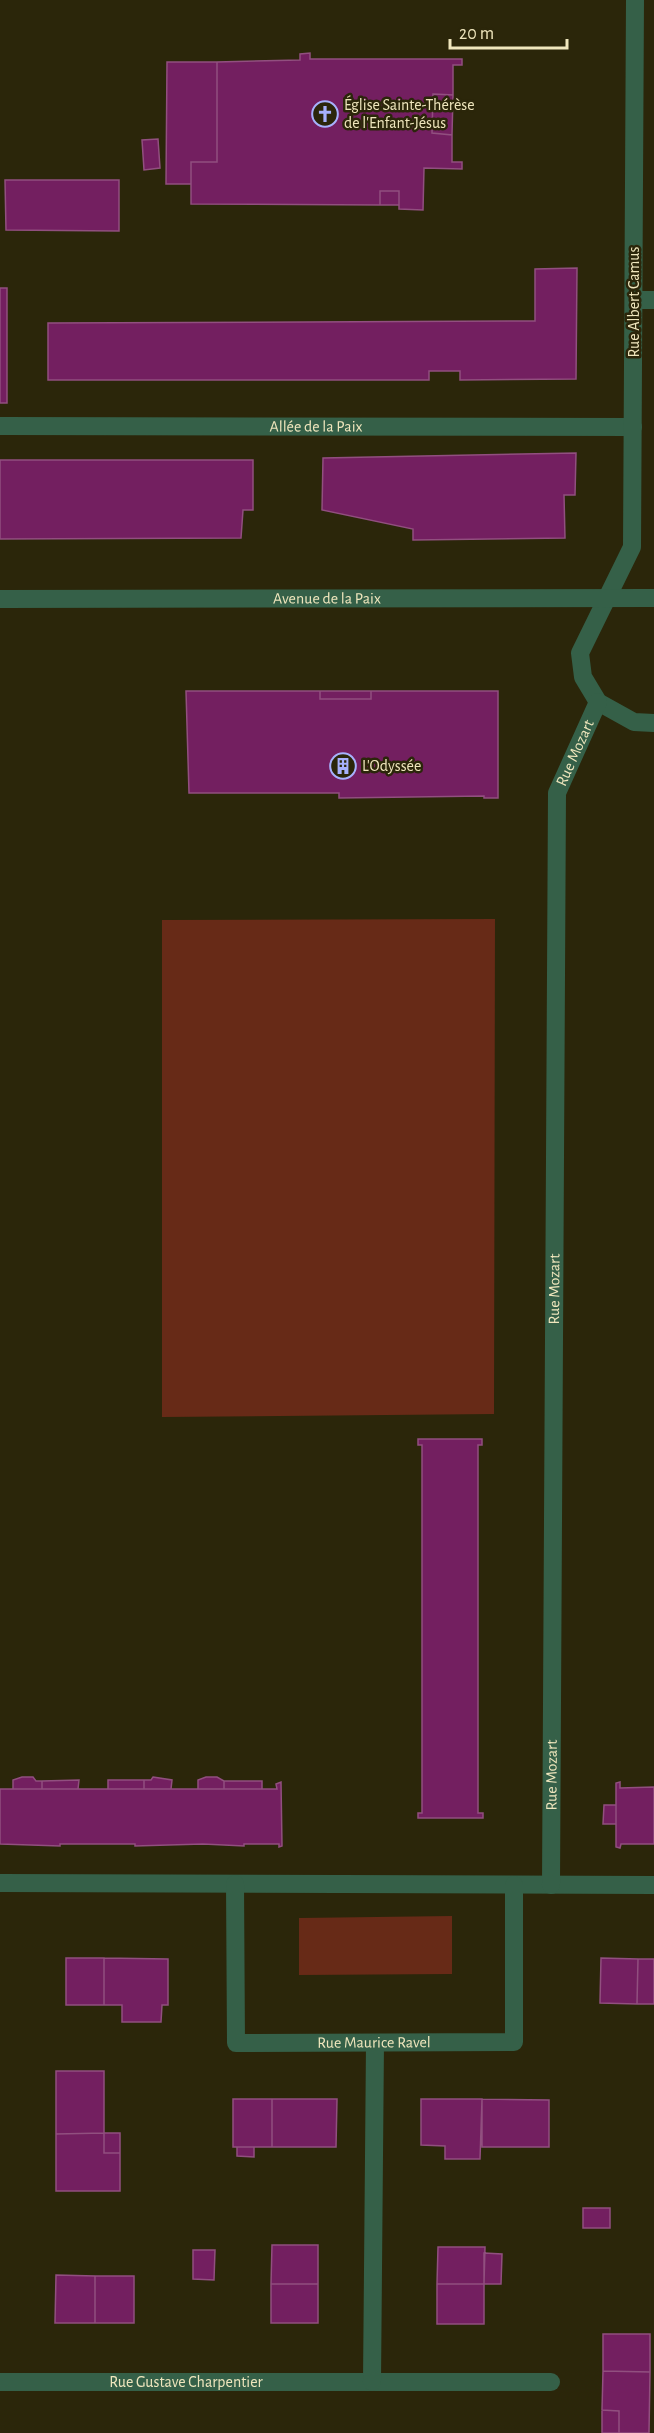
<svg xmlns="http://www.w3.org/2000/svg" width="654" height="2433" font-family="'Alegreya Sans',sans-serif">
<rect width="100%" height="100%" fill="#2b260a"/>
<path fill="#672a17" d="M495,919L494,1414L162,1417V920Z
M452,1916V1974L299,1975V1918Z"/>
<path fill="#731f60" stroke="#914f7f" stroke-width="1.5" d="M310,53V59H462V65H453V95L433,94L432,133L452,135V162H462V169L424,168L423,210L399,209V191H380V205L191,204V162H217V62L300,60V54Z
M167,62H217V162H191V184H166Z
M433,94L453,95L452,135L432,133Z
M158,139L160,168L144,170L142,140Z
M5,180H119V231L6,230Z
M380,191H399V205H380Z
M577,268L576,379L460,380V371H429V380H48V323L535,321V269Z
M0,288H7V403H0Z
M576,453L575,495H564L565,538L413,540V529L322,510L323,458Z
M0,460H253V510H243L241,538L0,539Z
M186,691H320V699H371V691H498V798H484V796L339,798V793H189Z
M320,691H371V699H320Z
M418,1439H482V1445H478V1813H483V1818H418V1813H422V1445H418Z
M22,1777H33L36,1781H42V1789H13V1780Z
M153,1777L172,1780L171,1789H144V1780H151Z
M206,1777H217L224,1781V1789H198V1780Z
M79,1780L78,1789H42V1781Z
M108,1780H144V1789H108Z
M224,1781H262V1789H224Z
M281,1782L282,1846L279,1847V1844H244V1846L203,1844L135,1846V1844H60V1846L0,1844V1789H277L276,1784Z
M620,1782V1788L654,1787V1844H621L620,1848L616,1847V1783Z
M604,1805H616V1824H603Z
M66,1958H104V2005H66Z
M104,1958L168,1959V2005H162L161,2022H122V2005H104Z
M601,1958L638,1959L637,2004L600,2003Z
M638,1959H654V2004H637Z
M56,2071H104V2133L56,2134Z
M233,2099H272V2147H233Z
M272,2099H337L336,2147H272Z
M421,2099H482L480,2159H445V2146L421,2145Z
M482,2099L549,2100V2147H482Z
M104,2133H120V2153H104Z
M104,2133V2153H120V2191H56V2134Z
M237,2147H254V2157L237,2156Z
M583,2208H610V2228H583Z
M272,2245H318V2284H271Z
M438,2247H485L484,2284H437Z
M193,2250H215L214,2280L193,2279Z
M484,2253L502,2254L501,2284H484Z
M56,2275L95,2276V2323H55Z
M95,2276H134V2323H95Z
M271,2284H318V2323H271Z
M437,2284H484V2324H437Z
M603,2334H650V2372L603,2371Z
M603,2371L650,2372L649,2433H619V2411L602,2410Z
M602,2410L619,2411V2433H602Z"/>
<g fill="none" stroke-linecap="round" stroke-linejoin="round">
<g stroke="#356048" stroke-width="18">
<path d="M634,300H654"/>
<path id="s1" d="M0,426L633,427"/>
</g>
<g stroke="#356048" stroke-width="18">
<path d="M635,0L632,547L580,653L583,677L598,702L634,722L654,723"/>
<path id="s2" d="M0,599L654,598"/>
<path d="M0,1883L654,1885"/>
<path id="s3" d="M235,1884L236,2043L514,2042V1885"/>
<path id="s4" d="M551,1885L557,793L598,702"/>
<path id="s5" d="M0,2382H551"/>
<path d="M372,2382L375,2043"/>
</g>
</g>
<defs>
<g id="church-ring" transform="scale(1.35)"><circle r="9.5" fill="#2b260a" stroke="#a7b1fc" stroke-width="1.5"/><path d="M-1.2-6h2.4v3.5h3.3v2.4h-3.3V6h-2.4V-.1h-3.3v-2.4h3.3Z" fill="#a7b1fc"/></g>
<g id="building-ring" transform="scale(1.35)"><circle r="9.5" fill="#2b260a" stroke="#a7b1fc" stroke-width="1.5"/><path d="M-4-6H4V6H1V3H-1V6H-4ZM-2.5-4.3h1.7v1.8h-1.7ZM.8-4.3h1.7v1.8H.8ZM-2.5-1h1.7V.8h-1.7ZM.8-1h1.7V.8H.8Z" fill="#a7b1fc"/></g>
</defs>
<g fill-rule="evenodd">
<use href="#church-ring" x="325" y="114"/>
<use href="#building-ring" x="343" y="766"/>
</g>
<g text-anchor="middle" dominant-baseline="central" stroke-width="5" stroke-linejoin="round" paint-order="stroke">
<g font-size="16" fill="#efe6bd" stroke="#2b260a" text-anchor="start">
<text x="344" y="105">Église Sainte-Thérèse<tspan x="344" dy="18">de l'Enfant-Jésus</tspan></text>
<text x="362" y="766">L'Odyssée</text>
</g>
<g font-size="16" fill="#efe6bd" stroke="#2b260a">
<text transform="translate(634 302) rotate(-90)">Rue Albert Camus</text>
<text stroke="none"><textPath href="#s1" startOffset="316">Allée de la Paix</textPath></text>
<text stroke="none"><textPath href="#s2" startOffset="327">Avenue de la Paix</textPath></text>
<text stroke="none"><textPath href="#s4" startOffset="1136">Rue Mozart</textPath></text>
<text stroke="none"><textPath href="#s4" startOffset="596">Rue Mozart</textPath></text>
<text stroke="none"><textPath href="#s4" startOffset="110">Rue Mozart</textPath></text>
<text stroke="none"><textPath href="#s3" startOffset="297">Rue Maurice Ravel</textPath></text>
<text stroke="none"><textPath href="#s5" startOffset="186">Rue Gustave Charpentier</textPath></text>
</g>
</g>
<path d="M450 39v9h117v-9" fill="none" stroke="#efe6bd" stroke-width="3"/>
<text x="459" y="39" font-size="18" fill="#efe6bd" stroke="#2b260a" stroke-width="4.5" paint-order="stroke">20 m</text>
</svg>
